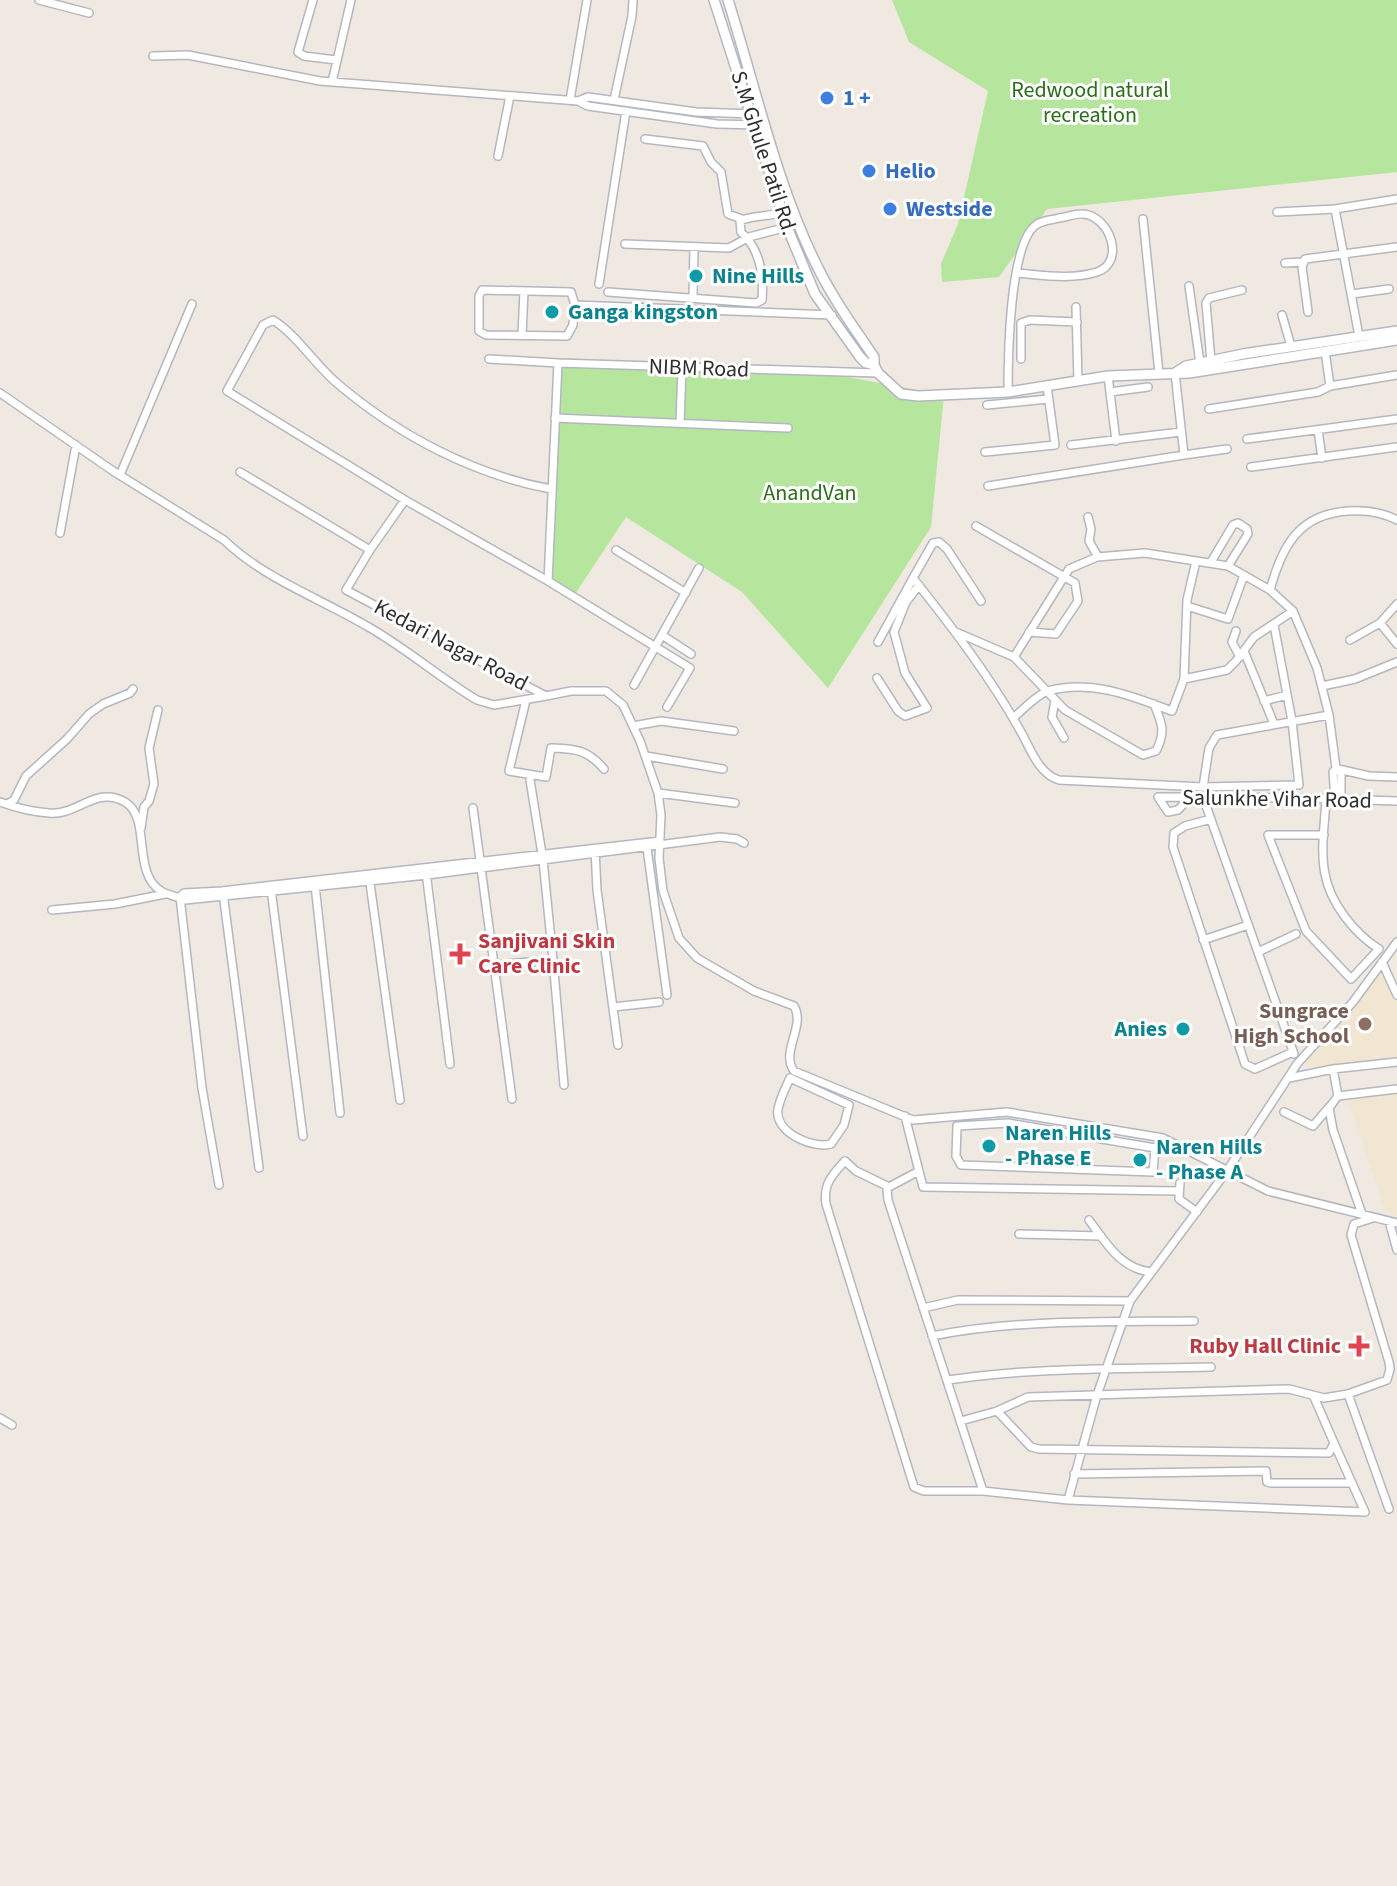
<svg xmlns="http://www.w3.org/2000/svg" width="1397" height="1886" font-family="'Source Sans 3',sans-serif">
<rect width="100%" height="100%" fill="#efe9e1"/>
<path fill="#f0e6d1" d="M1383,965L1397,992V1057L1312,1067L1308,1065L1306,1058Z
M1397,1092V1217L1385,1209L1347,1099Z"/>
<path fill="#b6e59e" d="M892,0H1397V172L1047,209L999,277L942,282L941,264L958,224L988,91L909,42Z
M562,358L826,373L944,395L931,527L828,688L742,592L626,517L573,597L548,581Z"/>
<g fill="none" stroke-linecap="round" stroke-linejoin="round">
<g stroke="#b4b7c1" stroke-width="10">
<path id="street" d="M39,0L89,13
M313,0L298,52L304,56L336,60
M153,56L188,55L320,81L578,101L588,97L696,112L755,114
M332,82L351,0
M570,100L587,0
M614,100L632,16L633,0
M578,101L588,106L717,124L759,125
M645,139L703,146L711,162L721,172L728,214L742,219
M498,156L510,96
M1335,209L1397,199
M1277,212L1335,209L1359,336
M1143,219L1159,373
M625,244L729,248L749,237L787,227
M1285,263L1303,262
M599,284L626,111
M1189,286L1200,363
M608,292L756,303L762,300C764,274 760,249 741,232L740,221C747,216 770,216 781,213
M1352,294L1389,289
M693,298L694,247
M575,305L571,292L482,290L479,296V331L486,335L567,336L573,325L575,305L832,315
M1076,307L1078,381
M1308,312L1302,267L1305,259L1397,247
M1282,315L1291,346
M522,335L524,291
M1325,351L1330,386
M489,359L558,363
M1021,359V323L1030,320L1077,322
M1211,361L1206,303L1209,298L1242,290
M1108,376L1116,441
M1008,392C1008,360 1009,244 1036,225C1042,220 1052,220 1059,218C1067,217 1076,213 1084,214C1110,217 1126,262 1097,272C1072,280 1042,275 1017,273
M1110,392L1148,387
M0,393L113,471L224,540C263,578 319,598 365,625C405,647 438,677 477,700L494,705L546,696
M987,405L1048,399
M1209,409L1318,392L1330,386L1397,375
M555,418L788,428
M680,423L682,369
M1318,430L1322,458
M1247,439L1397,419
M1071,445L1181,432
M985,452L1055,445L1047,386
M1184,455L1227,449
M1251,467L1397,447
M240,472L370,550
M120,475L192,304
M988,486L1184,455L1175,373
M405,500L370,550L346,590L546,696L571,691H606L623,705L640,741L658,793L661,815L659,858L663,891L679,938L697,958L754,991L794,1006C806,1026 780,1052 794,1071L913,1120L1007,1112L1163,1138L1268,1191L1397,1223
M1088,517L1091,529L1089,541L1098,557
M976,526L1075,583L1078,601L1056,634L1029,632
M60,533L76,445
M616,550L686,593
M1211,562L1233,525L1238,523L1247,529L1248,534L1228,566
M548,581L405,500L227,391L263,325L273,320C297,335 316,366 338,384C398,435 474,475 551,489
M1270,590C1282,546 1299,514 1348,511C1365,510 1382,512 1397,520
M981,601L947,549L939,542L933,543L913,578C952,627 991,678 1021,732C1031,750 1039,774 1059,780L1203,787L1299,785L1292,721L1274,625
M1187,606L1228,619L1244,575
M1380,623L1397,644
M1236,631L1232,642L1240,657
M958,633L1014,657L1069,569L1097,557L1145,553L1228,566L1270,590L1293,611L1317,668L1329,715L1336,768L1341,774V799
M662,635L691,654
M1350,640L1380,623L1397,604
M878,642L913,578
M1244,651L1274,724
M1014,657L1065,710L1143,755L1156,751C1166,732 1162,723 1154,704
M877,678L898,711L905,716L927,708L905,673L894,632L906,602L919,585
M1184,679L1187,600L1196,561
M634,685L699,568
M1322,686L1355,679L1397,662
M526,700L509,771L546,777L551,748C575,749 587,749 604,769
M1055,700L1052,717L1064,738
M1264,701L1287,695
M667,707L690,668L548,581L558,363L878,373
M1013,718C1023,710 1036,695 1048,691C1092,679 1132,696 1172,711L1184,679L1227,670L1236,661L1254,637L1293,611
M633,726L661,721L734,731
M646,756L723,769
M1338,769L1369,776L1397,777
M530,780L543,860L553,960
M1203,787L1209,748L1217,735L1329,715
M658,793L735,803
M1190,797L1178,810L1168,812L1158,797C1238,797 1317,798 1397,801
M1203,797L1294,1054
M1326,798C1325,823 1320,849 1325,874C1330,903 1355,934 1379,949
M1335,798L1333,772L1336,768
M0,802C14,807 34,812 49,813C77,816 97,785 125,802C152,818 131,872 161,891C168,895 178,897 185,900L427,875L720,837L737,839L744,843
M7,804L14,800L26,776L67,739L89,714L103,704L130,693L133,689
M473,808L512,1099
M1211,819L1185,826L1174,833L1173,847L1245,1064L1255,1069L1293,1052
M141,828L144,807L149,801L154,784L149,748L158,710
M1324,835H1268L1306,931L1351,979L1379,949
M647,848L667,995
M595,849L597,890L618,1045
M426,872L450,1064
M369,876L400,1100
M315,885L340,1113
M271,889L303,1136
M223,893L259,1168
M180,897L184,893L222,891L660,841
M180,897L202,1088L219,1185
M52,910L115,904L165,894
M1203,940L1248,925
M1258,952L1296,934
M1382,962L1397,995
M495,965L553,960L564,1085
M613,1007L659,1002
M1333,1069L1338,1096
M790,1078L849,1105L844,1125L831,1144C812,1149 774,1132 778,1109C780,1098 786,1087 790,1078Z
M1289,1078L1333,1069L1397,1062
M1284,1112L1313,1126L1330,1106
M905,1116L923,1187L1178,1191
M1008,1123L1155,1148L1153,1172L961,1165L956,1156L957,1126Z
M1180,1183L1179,1199L1197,1212
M889,1187L856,1171L845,1161C832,1175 823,1184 826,1204L914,1487L924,1491H983L888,1200L887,1188L919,1171
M1362,1214L1333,1130L1329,1108L1338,1096L1397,1089
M1089,1220C1106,1243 1121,1269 1151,1272
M1389,1221L1397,1250
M1019,1234L1101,1236
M923,1308L958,1300L1130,1301
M932,1336C1018,1319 1107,1322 1194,1321
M948,1380C1035,1367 1123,1369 1211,1367
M1348,1394L1389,1509
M997,1411L1031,1447L1039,1449L1329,1453L1334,1443L1314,1397
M0,1418L12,1425
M961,1421L997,1411L1028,1397L1289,1389L1324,1398L1348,1394L1387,1380L1390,1369L1389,1362L1351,1235L1354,1224L1373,1218
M1074,1474L1266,1471L1267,1482L1271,1483H1352
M983,1491L1068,1500L1097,1395L1130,1301L1227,1171L1297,1064L1353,1002L1397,942
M1068,1500L1365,1512L1334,1443"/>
</g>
<g stroke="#b4b7c1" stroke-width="12">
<path id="secondary" d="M714,0L787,227L815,294L860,357L866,363L874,365
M728,0C756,89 776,184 818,268C834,300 854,328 874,357V365L878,373L901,394L918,396L1008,392L1108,376L1189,373L1397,340
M1175,373L1186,366L1243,354L1397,331"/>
</g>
<use href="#street" stroke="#fff" stroke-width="7"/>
<use href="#secondary" stroke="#fff" stroke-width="9"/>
</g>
<g fill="#3f7fe0" stroke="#fff" stroke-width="3">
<circle cx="827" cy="98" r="8"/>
<circle cx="869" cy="171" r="8"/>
<circle cx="890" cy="209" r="8"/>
</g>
<g fill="#0f9aa8" stroke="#fff" stroke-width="3">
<circle cx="696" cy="276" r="8"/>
<circle cx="552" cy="312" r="8"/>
<circle cx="1183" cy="1029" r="8"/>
<circle cx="989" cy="1146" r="8"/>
<circle cx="1140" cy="1160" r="8"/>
</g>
<g fill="#e0444e" stroke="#fff" stroke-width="3">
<path d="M456 942h8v8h8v8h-8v8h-8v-8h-8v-8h8z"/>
<path d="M1355 1334h8v8h8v8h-8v8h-8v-8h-8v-8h8z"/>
</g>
<circle fill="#8d6e63" stroke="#fff" stroke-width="3" cx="1365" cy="1024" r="8"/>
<g text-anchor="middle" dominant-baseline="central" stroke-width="6" stroke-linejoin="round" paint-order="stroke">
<g font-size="22" fill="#2c6e1b" stroke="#fff">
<text x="1090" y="90">Redwood natural<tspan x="1090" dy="25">recreation</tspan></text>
<text x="810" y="493">AnandVan</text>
</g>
<g font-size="22" font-weight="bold" fill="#366cbe" stroke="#fff" text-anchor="start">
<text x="843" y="98">1 +</text>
<text x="885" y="171">Helio</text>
<text x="906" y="209">Westside</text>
</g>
<g font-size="22" fill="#2e2e2e" stroke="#fff">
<text transform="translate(764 153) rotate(72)">S.M Ghule Patil Rd.</text>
<text transform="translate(699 368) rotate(2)">NIBM Road</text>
<text transform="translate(451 645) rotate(28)">Kedari Nagar Road</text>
<text transform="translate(1277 799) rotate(1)">Salunkhe Vihar Road</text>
</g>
<g font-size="22" font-weight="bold" fill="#0d838f" stroke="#fff" text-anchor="start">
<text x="712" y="276">Nine Hills</text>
<text x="568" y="312">Ganga kingston</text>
<text x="1167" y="1029" text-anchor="end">Anies</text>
<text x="1005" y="1133">Naren Hills<tspan x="1005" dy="25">- Phase E</tspan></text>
<text x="1156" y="1147">Naren Hills<tspan x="1156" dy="25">- Phase A</tspan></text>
</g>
<g font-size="22" font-weight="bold" fill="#be3a42" stroke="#fff" text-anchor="start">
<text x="478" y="941">Sanjivani Skin<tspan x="478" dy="25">Care Clinic</tspan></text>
<text x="1341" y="1346" text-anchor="end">Ruby Hall Clinic</text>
</g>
<g font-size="22" font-weight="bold" fill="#785e54" stroke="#fff" text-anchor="end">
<text x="1349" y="1011">Sungrace<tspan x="1349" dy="25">High School</tspan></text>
</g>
</g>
</svg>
